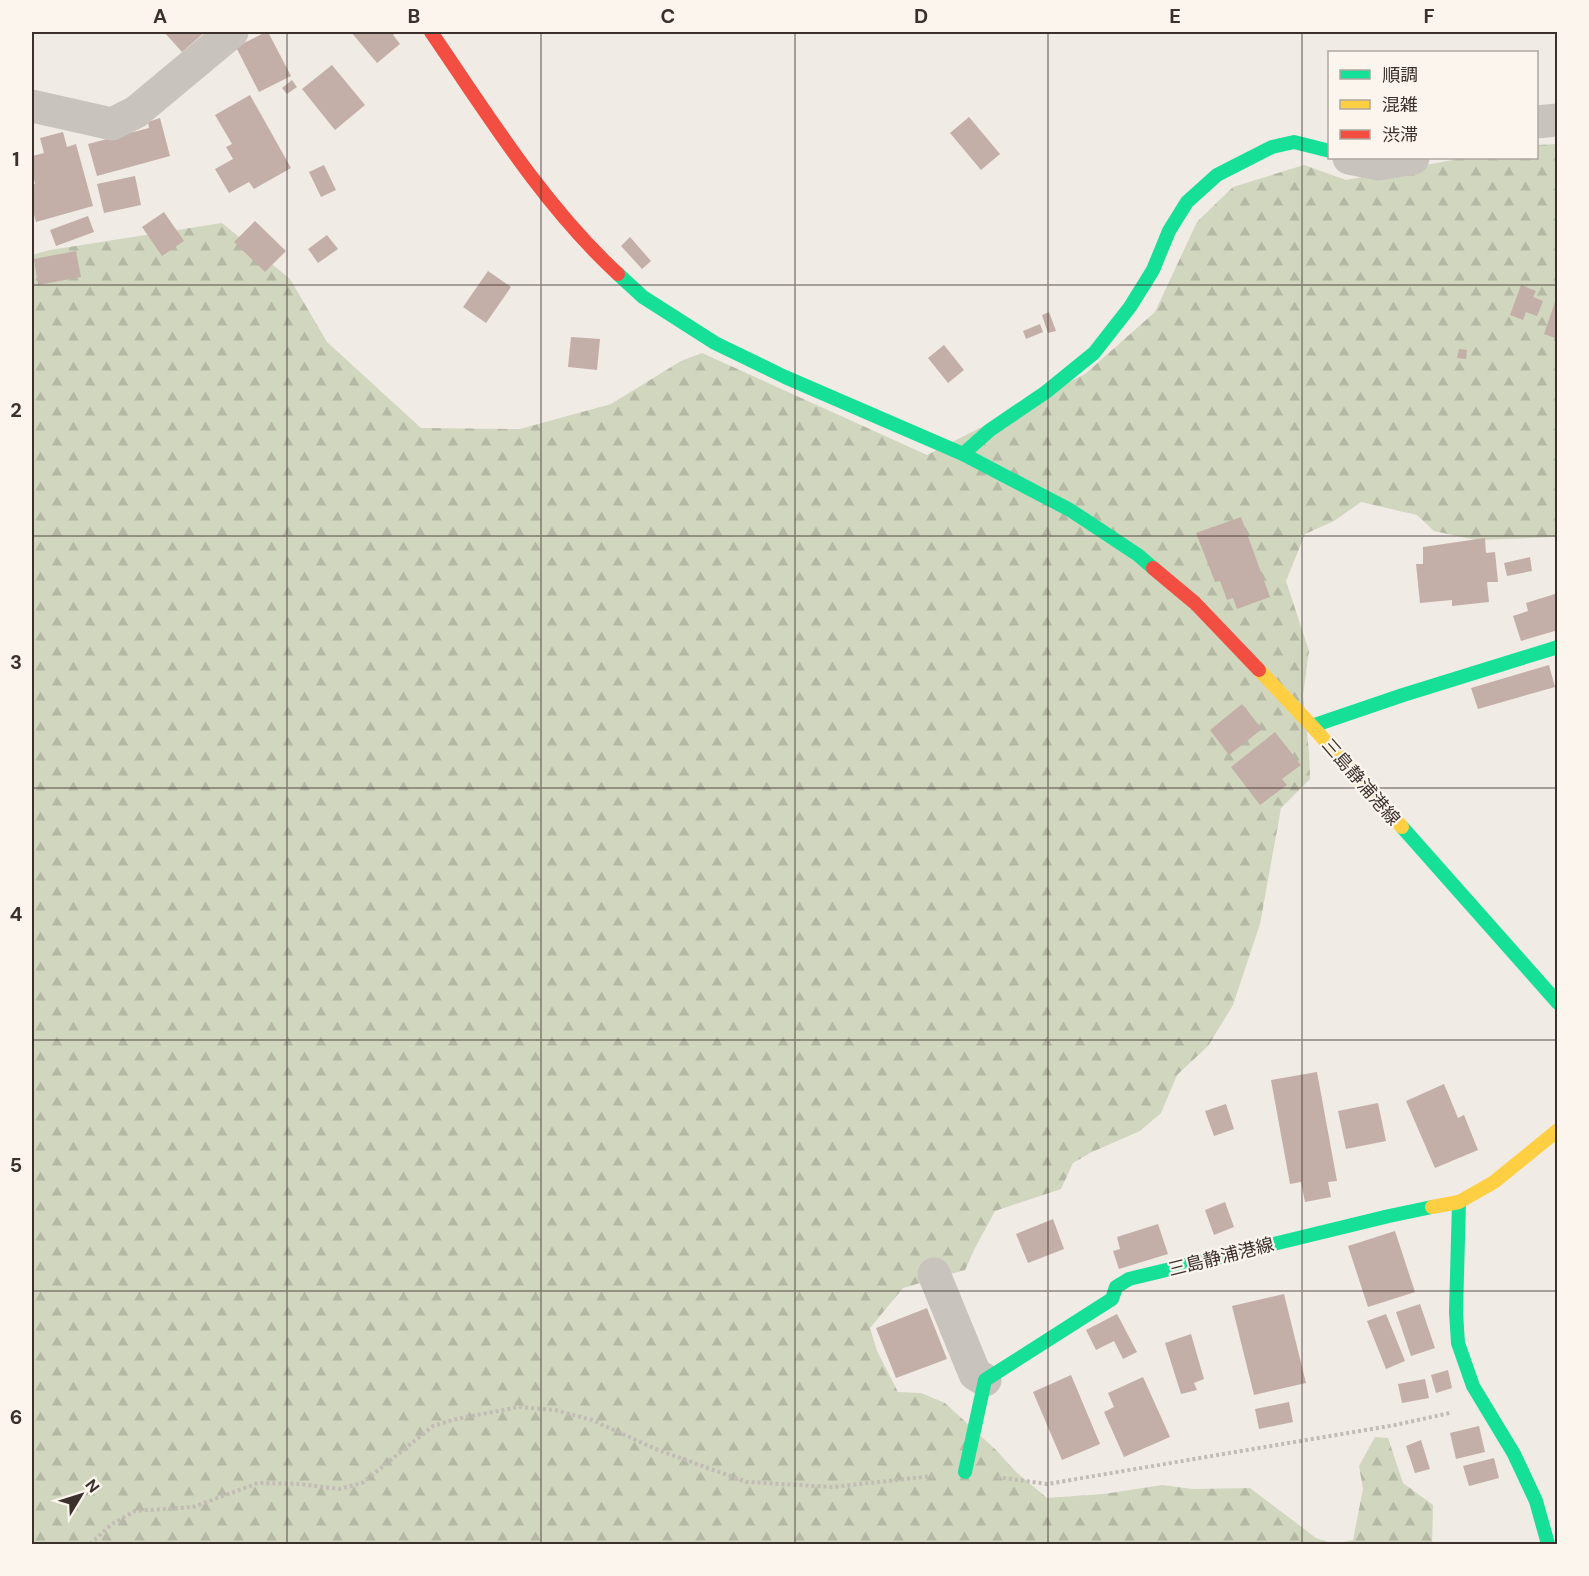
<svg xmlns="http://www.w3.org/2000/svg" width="1589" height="1576" font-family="'DM Sans','Noto Sans JP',sans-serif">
<defs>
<pattern id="forest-firs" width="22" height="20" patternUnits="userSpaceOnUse" patternTransform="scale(1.5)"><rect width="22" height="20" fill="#d1d6bf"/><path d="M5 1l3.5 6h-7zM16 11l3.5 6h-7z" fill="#b4b8a4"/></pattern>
</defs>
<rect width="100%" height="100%" fill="#f0ebe5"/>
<path fill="url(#forest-firs)" d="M1557,144V537L1476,540L1434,531L1417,515L1361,502L1334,521L1305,534L1286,581L1309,651L1303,695L1309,752L1310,779L1281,808L1260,924L1233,1005L1208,1046L1177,1075L1161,1113L1140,1131L1092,1152L1073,1163L1061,1189L995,1211L975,1248L965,1270L903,1288L870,1328L877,1351L898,1392L921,1393L945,1403L997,1451L1016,1472L1047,1498L1104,1494L1162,1485L1193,1489L1250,1488L1316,1538L1334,1544H32V255L50,250L222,223L290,279L327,342L421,428L520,429L611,404L681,361L702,353L927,455L1085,374L1155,312L1197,222L1233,187L1304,165L1346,180L1463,158H1536L1537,145Z
M1375,1437L1388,1438L1403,1483L1433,1505L1432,1544H1334L1353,1540L1363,1489L1359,1466Z"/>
<path fill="#c3afa7" d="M164,32H205L182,52Z
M266,32H268L291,76L259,92L236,47Z
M351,32H397L393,35L400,44L377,63Z
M332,65L365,105L335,130L302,89Z
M292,80L297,87L287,94L282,88Z
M250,95L291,168L254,189L249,182L229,193L215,169L233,159L226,147L232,144L215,115Z
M969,117L1000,154L981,170L950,133Z
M160,118L170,156L97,176L88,144L149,128L148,122Z
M63,132L67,147L76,144L93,206L36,222L32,207V185L35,184L32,171V156L44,153L40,138Z
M324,165L336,190L321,197L309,172Z
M135,176L141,205L104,213L97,184Z
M164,212L184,241L162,256L142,227Z
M88,216L94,232L56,246L50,230Z
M255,221L286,251L265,272L234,242Z
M327,235L338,249L318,263L308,249Z
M630,237L651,261L642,269L621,246Z
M76,251L81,277L38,285L34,259Z
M488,271L511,287L486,323L463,307Z
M1521,285L1536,291L1533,297L1543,301L1537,316L1526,312L1523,320L1510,315Z
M1557,296H1558V339L1544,334Z
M1049,312L1056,331L1048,333L1042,315Z
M1040,324L1043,332L1026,339L1023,331Z
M571,337L600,339L597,370L568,367Z
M944,345L964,370L948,383L928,358Z
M1459,349L1467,350L1466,359L1457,358Z
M1241,517L1270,597L1237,609L1233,598L1227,600L1220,581L1215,582L1196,533Z
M1485,538L1486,553L1495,552L1498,582H1487L1489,602L1452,606V600L1420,603L1416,564H1423V547Z
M1530,557L1532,571L1507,576L1504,563Z
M1558,593V630L1521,641L1513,616L1528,611L1526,603Z
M1549,665L1555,687L1478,709L1471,688Z
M1242,704L1262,729L1229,755L1210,730Z
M1275,732L1301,765L1282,779L1287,785L1260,805L1231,767Z
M1317,1072L1337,1181L1328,1182L1331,1197L1305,1202L1301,1182L1290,1184L1271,1080Z
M1444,1084L1458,1118L1464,1115L1478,1150L1435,1168L1406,1101Z
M1378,1103L1386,1141L1346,1149L1338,1111Z
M1226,1104L1234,1129L1214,1136L1205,1111Z
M1225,1202L1234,1227L1214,1235L1205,1210Z
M1053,1219L1064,1249L1028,1263L1016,1234Z
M1158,1224L1168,1254L1119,1269L1113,1251L1120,1249L1117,1237Z
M1395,1231L1415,1292L1368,1307L1348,1246Z
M1284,1294L1306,1383L1254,1395L1232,1306Z
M1420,1304L1435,1348L1411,1356L1396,1312Z
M927,1308L947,1359L896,1378L876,1328Z
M1117,1314L1137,1352L1123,1359L1114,1341L1096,1350L1086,1330Z
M1386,1314L1405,1361L1386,1369L1367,1321Z
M1191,1334L1204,1379L1194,1383L1197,1390L1181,1394L1165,1343Z
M1448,1370L1452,1388L1436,1393L1431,1375Z
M1071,1375L1100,1444L1062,1460L1033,1392Z
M1143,1377L1170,1437L1124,1457L1104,1412L1114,1407L1108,1393Z
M1425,1379L1429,1398L1402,1403L1398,1384Z
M1289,1402L1293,1422L1259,1429L1255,1409Z
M1479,1426L1485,1452L1456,1459L1450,1433Z
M1421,1440L1430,1469L1415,1473L1406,1446Z
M1494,1458L1499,1478L1469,1486L1463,1466Z"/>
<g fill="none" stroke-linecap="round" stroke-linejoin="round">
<path stroke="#c2bbb6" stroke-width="4" stroke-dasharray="3 3" stroke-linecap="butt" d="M997,1477L1047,1484L1395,1425L1450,1413
M90,1544L112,1524L135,1511L193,1507L258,1483L300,1484L339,1489L362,1483L433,1426L456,1419L519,1407L555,1410L592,1420L658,1450L747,1482L833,1487L933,1476"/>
<path stroke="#c9c3be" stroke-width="33" d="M32,106L112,124L136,112L232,32
M1536,122L1558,120
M1349,158L1379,164L1413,158
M934,1274L975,1374L985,1380"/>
<path stroke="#16e098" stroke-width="14" d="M618,274L643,297L715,343L785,377L963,454L1070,510L1138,555L1153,568
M963,454L990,430L1046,392L1094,353L1130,307L1153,270L1169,231L1187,202L1217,175L1272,147L1294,142L1330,151
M1312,726L1403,695L1558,647
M1402,827L1558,1003
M1459,1202L1456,1312L1458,1343L1473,1386L1514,1454L1536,1501L1548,1544
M965,1472L985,1380L1112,1299L1116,1287L1129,1279L1389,1216L1432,1207"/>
<path stroke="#ffcf43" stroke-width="14" d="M1259,670L1312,726L1402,827
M1432,1207L1459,1202L1494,1182L1558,1130"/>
<path stroke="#f24e42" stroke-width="14" d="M431,32C488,115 543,205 618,274
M1153,568L1195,603L1259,670"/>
</g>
<path fill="none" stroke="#3b302b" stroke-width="1.5" stroke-opacity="0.55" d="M287,32V1544M541,32V1544M795,32V1544M1048,32V1544M1302,32V1544M32,285H1558M32,536H1558M32,788H1558M32,1040H1558M32,1291H1558"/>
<g text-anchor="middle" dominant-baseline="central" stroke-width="4.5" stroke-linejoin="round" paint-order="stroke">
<g font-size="18" fill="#3b302b" stroke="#fbf5ee">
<text transform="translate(1361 782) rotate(49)">三島静浦港線</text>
<text transform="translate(1221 1257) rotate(-14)">三島静浦港線</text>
</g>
</g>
<rect width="1589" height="1576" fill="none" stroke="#fbf5ee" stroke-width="66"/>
<rect x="1328" y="51" width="210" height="108" fill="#fbf5ee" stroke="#aea6a0" stroke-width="1.5"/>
<rect x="1340" y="70" width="30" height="9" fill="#16e098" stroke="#aea6a0" stroke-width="1.5"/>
<text x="1382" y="81" font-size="18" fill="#3b302b">順調</text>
<rect x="1340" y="100" width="30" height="9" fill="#ffcf43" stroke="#aea6a0" stroke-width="1.5"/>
<text x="1382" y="111" font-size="18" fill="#3b302b">混雑</text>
<rect x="1340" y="130" width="30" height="9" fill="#f24e42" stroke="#aea6a0" stroke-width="1.5"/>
<text x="1382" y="141" font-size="18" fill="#3b302b">渋滞</text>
<g transform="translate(81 1495) rotate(52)" stroke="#fbf5ee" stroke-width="4.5" paint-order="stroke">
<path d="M0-4.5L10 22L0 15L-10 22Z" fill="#3b302b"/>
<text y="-9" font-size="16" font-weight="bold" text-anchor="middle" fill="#3b302b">N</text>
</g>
<rect x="33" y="33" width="1523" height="1510" fill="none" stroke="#3b302b" stroke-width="2"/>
<g font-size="20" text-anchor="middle" font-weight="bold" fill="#3b302b">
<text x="160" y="23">A</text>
<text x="414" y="23">B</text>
<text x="668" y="23">C</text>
<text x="921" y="23">D</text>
<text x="1175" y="23">E</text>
<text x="1429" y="23">F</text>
<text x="16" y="166">1</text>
<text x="16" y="417">2</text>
<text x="16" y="669">3</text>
<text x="16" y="921">4</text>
<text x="16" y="1172">5</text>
<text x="16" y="1424">6</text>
</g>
</svg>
